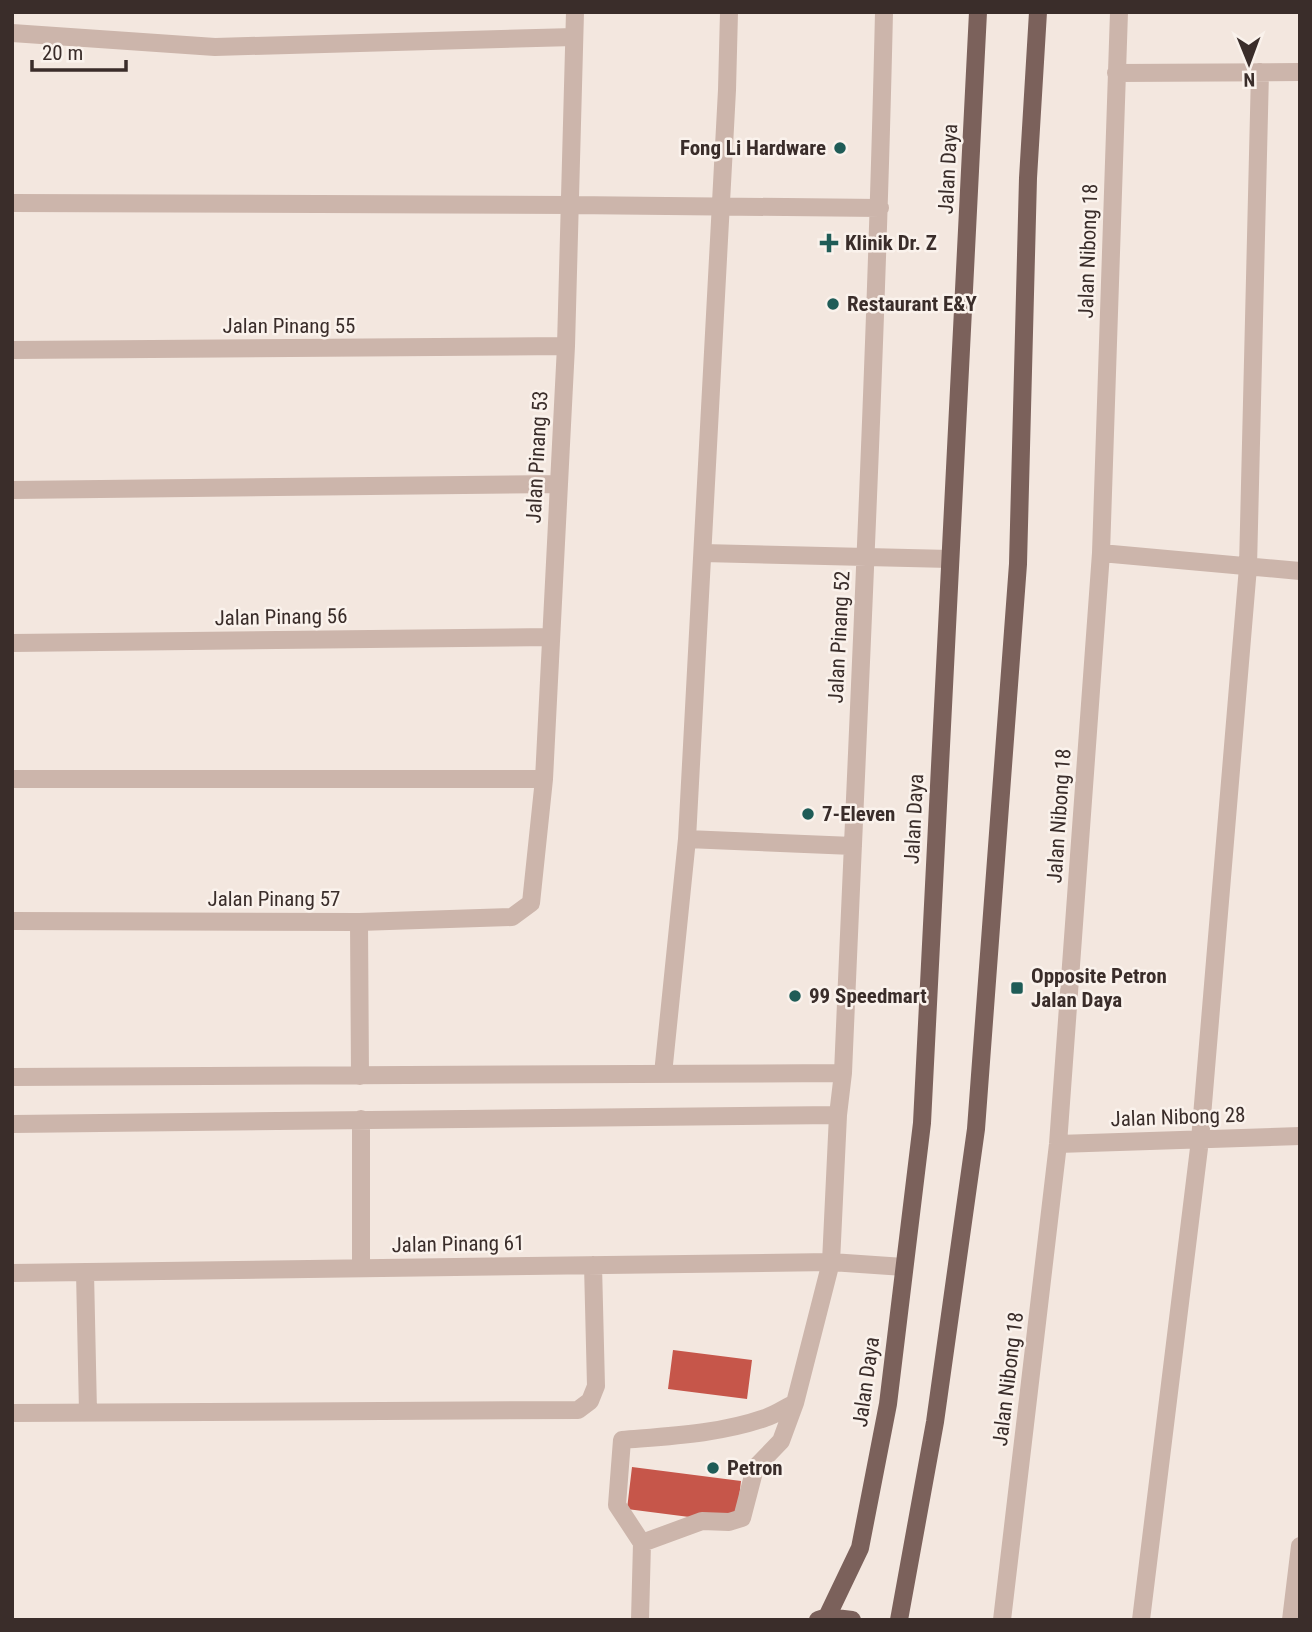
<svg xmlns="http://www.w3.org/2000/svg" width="1312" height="1632" font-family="'Roboto Condensed',sans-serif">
<rect width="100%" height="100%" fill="#f3e7df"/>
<path fill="#c6564a" d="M673,1350L752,1360L747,1399L668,1389Z
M632,1467L741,1481L736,1523L627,1509Z"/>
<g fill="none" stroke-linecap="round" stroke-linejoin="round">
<path stroke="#ccb5ab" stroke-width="18" d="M12,33L215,47L574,37
M1116,73L1300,72
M12,203L570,205L880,208
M12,350L566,346
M12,490L559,484
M703,553L950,559
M1101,553L1300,571
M12,643L551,637
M12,779H544
M687,839L853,846
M12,921L359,922L512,917L531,903L544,779L566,346L575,12
M359,922L360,1076
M663,1074L687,839L727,90L729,12
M12,1077L843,1073
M12,1124L838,1115
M1058,1144L1300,1136
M361,1268V1119
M85,1272L88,1412
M12,1273L831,1262L904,1267
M12,1413L578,1410L590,1401L596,1386L593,1265
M642,1543L702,1521L729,1522L742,1518L755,1468L781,1441L795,1403
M640,1620L642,1543L617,1505L622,1440C670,1436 719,1434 765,1418C775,1415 785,1408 795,1403L831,1262L838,1115L843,1073C858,719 876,366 884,12
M1002,1620L1058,1144L1101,553L1119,12
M1141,1620L1200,1140L1248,567L1260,72
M1291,1620L1300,1546"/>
<path stroke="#7b615b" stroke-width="18" d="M827,1617L860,1548L888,1404L922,1123L978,12
M818,1620L827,1617L852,1620
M899,1620L935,1422L976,1129L1018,564L1028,178L1038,12"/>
</g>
<g fill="#1f5c57" stroke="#faf2ec" stroke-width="2.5">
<circle cx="840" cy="148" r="7"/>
<path d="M825.5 232.5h7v7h7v7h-7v7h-7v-7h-7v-7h7z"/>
<circle cx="833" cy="304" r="7"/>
<circle cx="808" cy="814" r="7"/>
<rect x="1010" y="981" width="14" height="14" rx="3.5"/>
<circle cx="795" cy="996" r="7"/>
<circle cx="713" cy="1468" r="7"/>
</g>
<g text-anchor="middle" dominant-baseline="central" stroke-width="5" stroke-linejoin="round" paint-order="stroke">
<g font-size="21" font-weight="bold" fill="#3a2d2a" stroke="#faf2ec" text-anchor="start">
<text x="826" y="148" text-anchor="end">Fong Li Hardware</text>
<text x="845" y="243">Klinik Dr. Z</text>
<text x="847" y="304">Restaurant E&amp;Y</text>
<text x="822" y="814">7-Eleven</text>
<text x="1031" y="976">Opposite Petron<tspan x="1031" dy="24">Jalan Daya</tspan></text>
<text x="809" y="996">99 Speedmart</text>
<text x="727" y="1468">Petron</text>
</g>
<g font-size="21" fill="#3a2d2a" stroke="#faf2ec">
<text transform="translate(948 169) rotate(-87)">Jalan Daya</text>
<text transform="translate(1088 251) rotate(-88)">Jalan Nibong 18</text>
<text x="289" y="326">Jalan Pinang 55</text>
<text transform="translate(537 457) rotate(-87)">Jalan Pinang 53</text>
<text transform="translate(281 617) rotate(-1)">Jalan Pinang 56</text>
<text transform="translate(839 637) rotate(-87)">Jalan Pinang 52</text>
<text transform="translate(1059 816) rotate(-86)">Jalan Nibong 18</text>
<text transform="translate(914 819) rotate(-87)">Jalan Daya</text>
<text x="274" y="899">Jalan Pinang 57</text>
<text transform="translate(1178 1117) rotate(-2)">Jalan Nibong 28</text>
<text transform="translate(458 1244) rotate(-1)">Jalan Pinang 61</text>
<text transform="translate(1008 1379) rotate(-83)">Jalan Nibong 18</text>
<text transform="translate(866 1382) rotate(-82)">Jalan Daya</text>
</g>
</g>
<rect width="1312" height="1632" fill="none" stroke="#3a2d2a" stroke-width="28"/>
<g transform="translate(1249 63) rotate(179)" stroke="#faf2ec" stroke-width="5" paint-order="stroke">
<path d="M0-5L12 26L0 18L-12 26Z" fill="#3a2d2a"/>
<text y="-10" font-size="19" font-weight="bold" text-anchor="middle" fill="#3a2d2a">N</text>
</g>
<path d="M32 60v10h94v-10" fill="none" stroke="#3a2d2a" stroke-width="3.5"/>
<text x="42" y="60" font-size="21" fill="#3a2d2a" stroke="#faf2ec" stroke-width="5" paint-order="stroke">20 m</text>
</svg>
